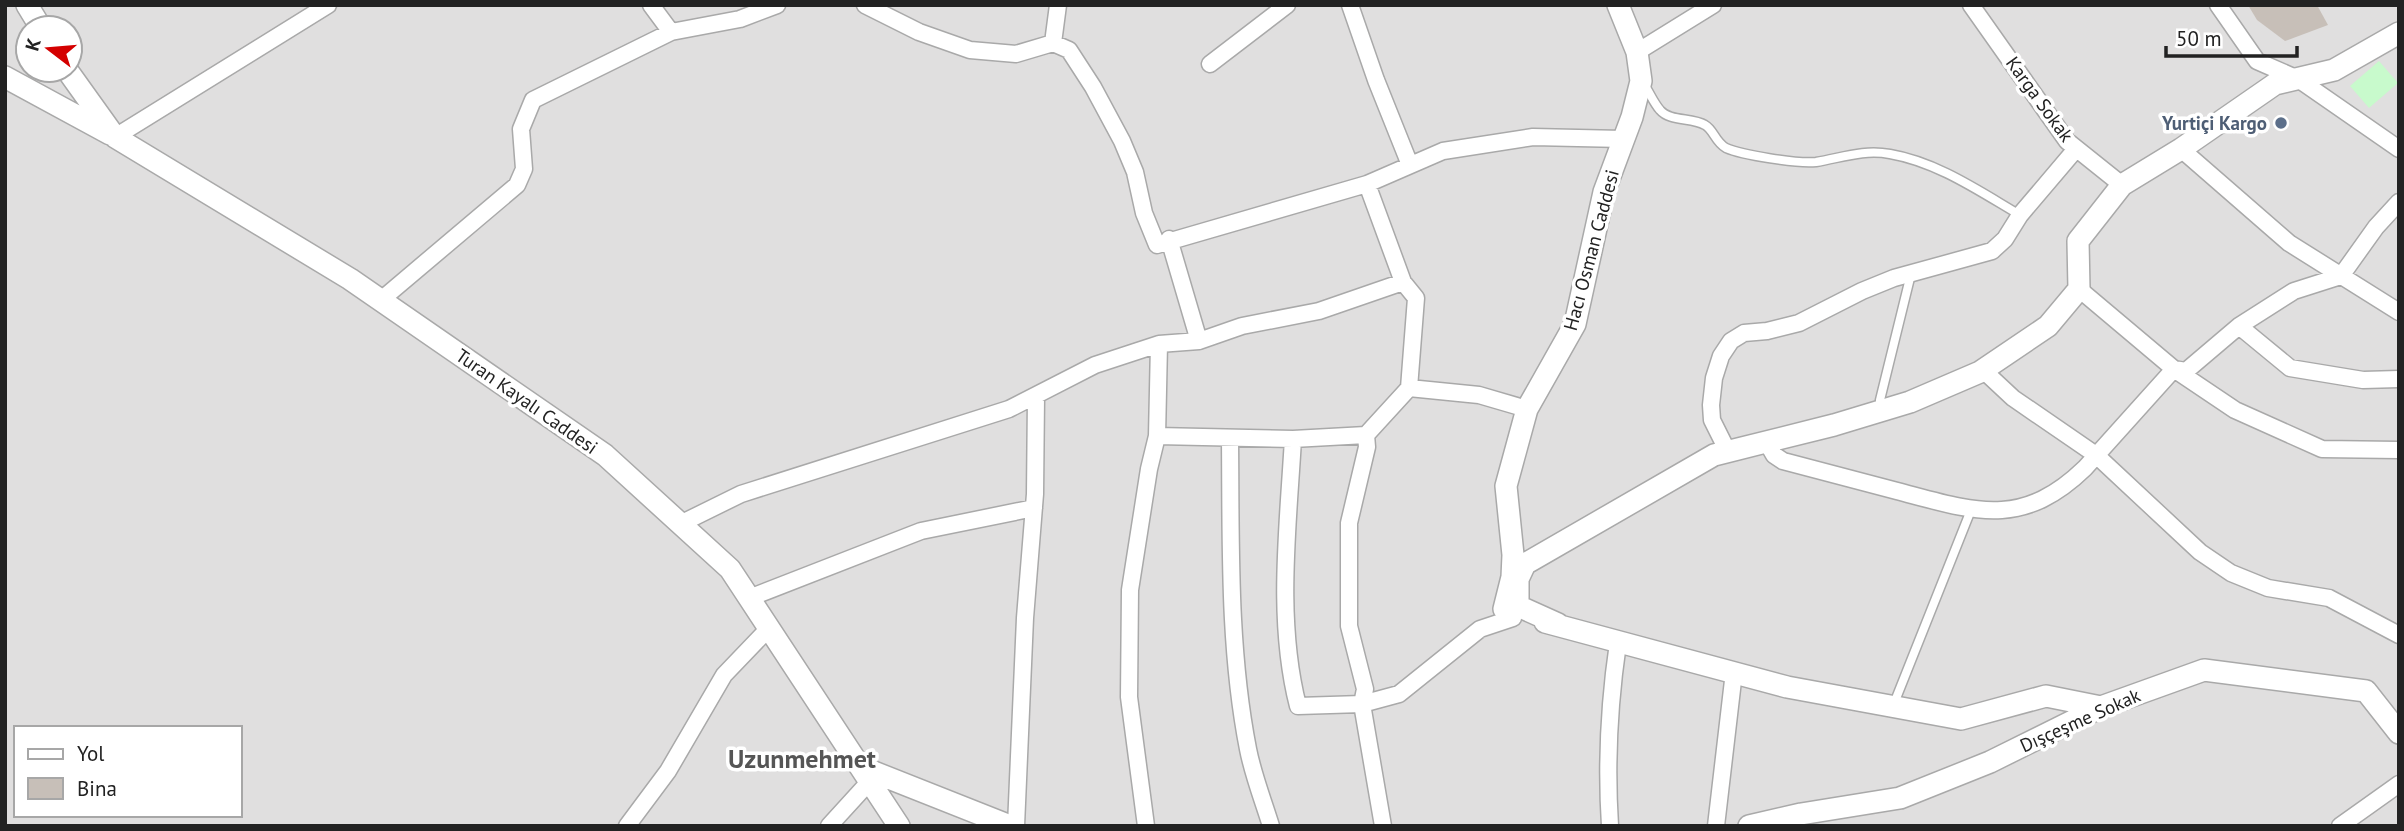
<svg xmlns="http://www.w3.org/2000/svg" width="2404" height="831" font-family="'PT Sans',sans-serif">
<rect width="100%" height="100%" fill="#f2efe9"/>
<path fill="#e0dfdf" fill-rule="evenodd" d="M5,5H2399V826H5ZM28,28H70V70H28ZM16,728H240V815H16Z"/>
<path fill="#c8facc" d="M2379,61L2398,83L2369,108L2350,86Z"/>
<path fill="#c7bfb8" d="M2248,5H2317L2328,25L2285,41L2257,20Z"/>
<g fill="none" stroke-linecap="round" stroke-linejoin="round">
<g stroke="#a9a9a9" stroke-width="11">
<path id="service" d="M1643,83C1649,91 1653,102 1660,110C1670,122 1692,117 1705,125C1714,130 1715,142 1726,148C1742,155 1798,164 1816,162C1841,158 1863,149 1890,154C1937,162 1979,191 2020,215
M1880,411V400L1911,274
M1893,706L1971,510"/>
</g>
<g stroke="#a9a9a9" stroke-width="19">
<path id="minor" d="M651,5L671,32L740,19L777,5
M865,5L919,32L970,50L1016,54L1053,43L1069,50L1093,87L1122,141L1135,172L1144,213L1157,245L1367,184L1443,151L1533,137L1623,139
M1350,5L1376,80L1410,165
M1971,5L2067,141L2122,185
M2218,5L2257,61L2298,79L2399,149
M1053,43L1058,5
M1637,52L1713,5
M1210,64L1287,5
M115,137L328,5
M2181,149L2289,243L2399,312
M1169,239L1199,341
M1403,282L1416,298L1409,388
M2079,289L2174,369L2235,410L2322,449L2399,450
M381,300L517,185L524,169L521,129L533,100L671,32
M2239,326L2290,368L2363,380L2399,379
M1983,370L2013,398L2096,455L2200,552L2231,573L2268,588L2329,598L2399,635
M1157,436L1293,439L1366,435
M1230,438C1231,541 1228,647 1248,749C1253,775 1263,800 1271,826
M1293,439C1288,527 1276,620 1298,706L1362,704L1399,694L1480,629L1513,618
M1766,441L1774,455L1783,461C1821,471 1859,481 1897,491C1973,511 2021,530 2085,468L2174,369L2186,371L2239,326L2294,291L2341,276L2376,227L2399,202
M1727,450L1712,420L1711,405L1714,378L1721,356L1731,341L1744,333L1767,331L1799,323L1862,291L1894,278L1992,251L2005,239L2020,215L2076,149
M680,524L741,494L1009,409L1095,365L1159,344L1199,341L1242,326L1319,311L1403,282L1367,184
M749,598L921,531L1034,508
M627,826L668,771L724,675L769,628
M829,826L870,781
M1016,826L1025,618L1035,494L1036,397
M1146,826L1129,697L1130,590L1149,469L1157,436L1159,344
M1383,826L1362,704L1365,689L1349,626V523L1367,447L1366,435L1409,388L1479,395L1527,409
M1610,826C1606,764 1609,704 1618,643
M1716,826L1734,672
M2340,826L2399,784"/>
</g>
<g stroke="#a9a9a9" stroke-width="24">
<path id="tertiary" d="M27,5L41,28
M67,70L115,137L350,279L605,455L730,569L899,826
M5,77L110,134
M1504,609L1512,577L1513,555L1506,486L1527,409L1575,324L1604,192L1632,117L1641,81L1637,52L1618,5
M1545,622L1787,687L1961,719L2046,696L2101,707
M1558,624L1518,606V579L1525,564L1714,455L1834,425L1910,402L1980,372L2048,326L2079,289L2078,241L2122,185L2181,149L2275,84L2334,70L2399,33
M861,767L1010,826
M1749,826L1801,814L1900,798L1990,762L2101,707L2204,670L2366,691L2399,733"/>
</g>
<use href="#service" stroke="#fff" stroke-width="8"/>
<use href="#minor" stroke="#fff" stroke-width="16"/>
<use href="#tertiary" stroke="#fff" stroke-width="21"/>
</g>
<circle fill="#5c6f8a" stroke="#fff" stroke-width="2.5" cx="2281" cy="123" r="7"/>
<g text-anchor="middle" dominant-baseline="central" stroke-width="7" stroke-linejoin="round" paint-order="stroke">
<g font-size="19" fill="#222" stroke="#fff">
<text transform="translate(2040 99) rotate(54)">Karga Sokak</text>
<text transform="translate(1591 250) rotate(-75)">Hacı Osman Caddesi</text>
<text transform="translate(527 401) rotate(35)">Turan Kayalı Caddesi</text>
<text transform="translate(2080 720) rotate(-24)">Dışçeşme Sokak</text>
</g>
<g font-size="19" font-weight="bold" fill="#4e5e75" stroke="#fff" text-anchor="end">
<text x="2267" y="123">Yurtiçi Kargo</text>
</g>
<g font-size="26" font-weight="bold" fill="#555" stroke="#fff">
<text x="802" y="758">Uzunmehmet</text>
</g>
</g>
<rect width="2404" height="831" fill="none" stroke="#222222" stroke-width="14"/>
<rect x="14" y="726" width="228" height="91" fill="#ffffff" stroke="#a7a7a7" stroke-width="2"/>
<rect x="28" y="749" width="35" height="10" fill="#ffffff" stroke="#a7a7a7" stroke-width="2"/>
<text x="77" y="761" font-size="21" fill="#222222">Yol</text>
<rect x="28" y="778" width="35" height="21" fill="#c7bfb8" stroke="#a7a7a7" stroke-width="2"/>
<text x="77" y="796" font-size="21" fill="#222222">Bina</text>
<g transform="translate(49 49) rotate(286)"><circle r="33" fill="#ffffff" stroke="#a7a7a7" stroke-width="2"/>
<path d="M0-5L12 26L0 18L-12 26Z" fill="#d40000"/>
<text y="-10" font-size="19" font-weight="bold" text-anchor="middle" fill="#222222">K</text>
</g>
<path d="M2166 46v10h131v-10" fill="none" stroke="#222222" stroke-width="3.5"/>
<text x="2176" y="46" font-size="21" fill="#222222" stroke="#ffffff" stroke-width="5" paint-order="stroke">50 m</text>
</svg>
